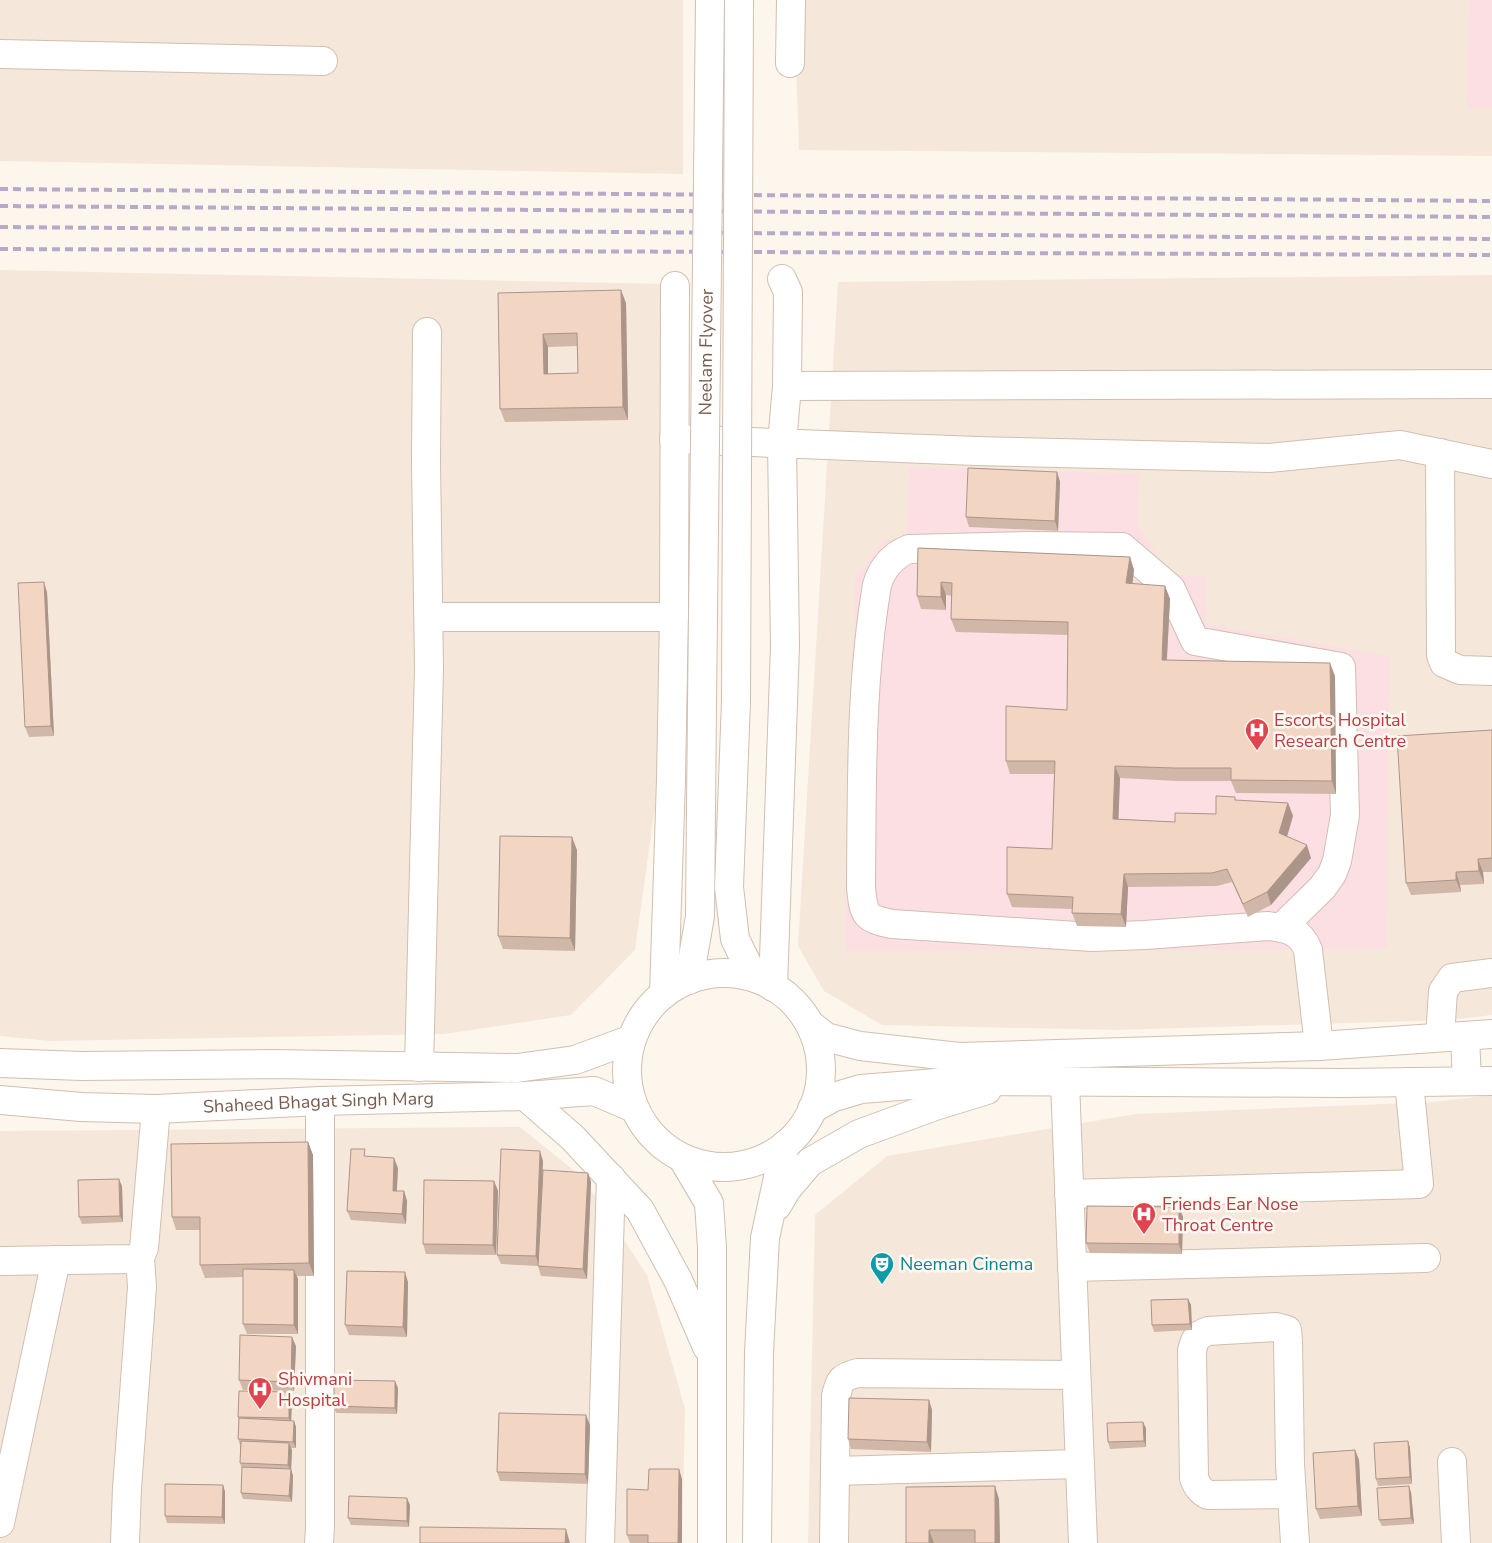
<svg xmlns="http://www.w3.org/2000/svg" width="1492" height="1543" font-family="'Nunito Sans',sans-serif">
<rect width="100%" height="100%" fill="#fdf6ec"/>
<path fill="#f5e8da" d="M0,0H683V174L0,161Z
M794,0H1492V156L799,150Z
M0,270L665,284L662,756L635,950L571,1015L444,1034L49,1041L0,1036Z
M1492,275V1015L1450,1020L1116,1030L882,1025L824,991L798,946L838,282Z
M1492,1095V1543H808L815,1215L887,1156L1135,1114L1434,1102Z
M520,1127L582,1177L647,1275L685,1409L682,1543H0V1131Z"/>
<path fill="#fbdfe3" d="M1469,0H1492V108H1467Z
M909,467L1139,474L1137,523L1169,574L1205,577L1206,624L1389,656L1387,949L845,951L855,578L884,540H907Z"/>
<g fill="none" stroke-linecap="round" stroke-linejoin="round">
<g stroke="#d1beb0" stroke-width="30">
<g id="minor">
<path d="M0,54L323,61"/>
<path d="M790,63L791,0"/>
<path d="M787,386L1492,384"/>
<path d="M674,439L976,451L1269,458L1400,445L1492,464"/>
<path d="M1440,453L1441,655L1444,663L1460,670L1492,671"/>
<path d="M429,617H674"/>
<path d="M736,701L729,887L735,939L753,976"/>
<path d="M1281,928L1322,888L1332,874L1337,861L1345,815L1341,667L1195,641L1171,589L1122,547L1029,546L909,549C892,556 882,568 877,585C860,685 862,787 861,888C864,915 864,918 892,924L1092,937L1145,935L1268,926C1287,928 1301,931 1308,950L1319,1046"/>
<circle cx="724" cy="1070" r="97"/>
<path d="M689,980L700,916L702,704"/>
<path d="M773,987L785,646L782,443L787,386L788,292L782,279"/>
<path d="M664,994L671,779L674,617L675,286"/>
<path d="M812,1026L826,1037L860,1046L959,1057L1319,1046L1492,1034"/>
<path d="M1465,1036L1467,1081"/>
<path d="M1440,1037L1443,991L1452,978L1492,973"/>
<path d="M0,1063L82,1066L272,1064L517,1068L575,1060L632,1039"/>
<path d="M419,1067L429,668L426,461L427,332"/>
<path d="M1065,1082L1083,1543"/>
<path d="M525,1096L573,1138L640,1210L678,1280L707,1347"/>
<path id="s1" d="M0,1100L81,1107L156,1109L320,1101L525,1096L594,1091L634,1108"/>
<path d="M812,1109L834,1097L861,1089L961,1081L1342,1083L1492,1081"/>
<path d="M683,1159L709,1203L712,1248V1543"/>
<path d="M1069,1194L1419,1184L1409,1082"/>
<path d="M777,1206L787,1189L810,1162L859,1134L935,1106L987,1090"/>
<path d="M0,1261L133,1259L140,1257L144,1248L156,1109"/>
<path d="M1072,1267L1426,1258"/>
<path d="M1452,1462L1456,1543"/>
<path d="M835,1471L1080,1464"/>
<path d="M1292,1494L1208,1495C1200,1491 1197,1486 1194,1478L1192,1351C1194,1340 1197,1335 1208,1331L1276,1327L1287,1330L1288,1341L1290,1464L1295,1543"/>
<path d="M0,1523L56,1260"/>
<path d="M125,1543L127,1488L142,1287L140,1257"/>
<path d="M319,1543L320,1527V1101"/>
<path d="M600,1543L611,1178"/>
<path d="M757,1543L759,1353L765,1238L785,1145"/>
<path d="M834,1543L836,1396C840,1380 841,1377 858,1373L1076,1375"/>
</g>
</g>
<use href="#minor" stroke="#fff" stroke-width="28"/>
<path stroke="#b9a8c9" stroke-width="4" stroke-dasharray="8 5" stroke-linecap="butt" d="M0,189L1492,201
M0,206L1492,217
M0,227L1492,239
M0,249L1492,255"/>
<g stroke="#d1beb0" stroke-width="30" stroke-linecap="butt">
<g id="minor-bridge">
<path d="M736,701L739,0"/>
<path id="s2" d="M702,704L710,0"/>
</g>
</g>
<use href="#minor-bridge" stroke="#fff" stroke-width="28"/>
</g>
<path fill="#d1b7a8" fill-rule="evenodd" d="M498,293L626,303L628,420L505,422L500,409ZM577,346L578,373L548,374V347Z
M1057,472L1060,482L1058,531L969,527L966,517Z
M918,548L1130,557L1134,570L1132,584L1165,586L1170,599L1167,660L1335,676L1336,794L1236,793L1231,781H1178L1120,778L1118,819L1175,822L1216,814L1236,800L1288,803L1293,816L1287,837L1311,858L1271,905L1248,917L1232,882L1217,886L1128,887L1126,927L1077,926L1072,913L1073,909L1012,907L1007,894L1052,849L1054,774H1010L1006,761L1067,710L1068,635L956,632L951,619L952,596L946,595V610L921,609L917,596Z
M47,592L54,736L29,737L25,727Z
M1492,730V872H1483L1484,884L1460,885L1461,892L1411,895L1406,883Z
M577,850L575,951L503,949L498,936Z
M308,1142L313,1155L314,1276H297L298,1279V1334H247L243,1324V1277L205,1278L200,1265V1230H176L172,1217Z
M368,1157L398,1168L397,1191H404L407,1201L406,1224L351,1220L347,1211Z
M543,1161L542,1179L588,1173L591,1182L587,1279L541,1276L538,1266L501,1264L497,1255Z
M494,1181L498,1191L496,1255L426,1254L423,1244Z
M122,1186L123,1222L82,1224L79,1217Z
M1179,1207L1183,1217L1182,1254L1090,1253L1086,1243Z
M408,1282L407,1337L349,1335L345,1325Z
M1188,1299L1191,1305L1192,1330L1154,1332L1152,1325Z
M296,1346L294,1391L243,1390L239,1380Z
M398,1388L397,1414L336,1413L334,1406Z
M292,1399L291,1421H294L296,1427V1448H291L292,1450L291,1469L293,1476L292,1502L243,1499L241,1493L242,1469L240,1463V1445L238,1439L239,1420L238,1417Z
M929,1400L932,1410L931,1452L851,1449L848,1439Z
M590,1425L588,1484L500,1481L497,1472Z
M1146,1428V1447L1110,1449L1108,1442Z
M1408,1441L1410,1448L1412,1484L1378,1486L1376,1479Z
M1355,1450L1359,1460L1362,1516L1320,1519L1316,1509Z
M682,1479V1543H630L627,1535L648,1490Z
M223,1485L225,1492V1524L167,1523L165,1516Z
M906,1487L999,1499L1000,1543H906Z
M1411,1492L1414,1524L1382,1526L1379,1520Z
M410,1505L409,1527L351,1525L348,1518Z"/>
<path fill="#aa9588" d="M621,290L626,303L628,420L623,407Z
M543,334L548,347V387L544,374Z
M1057,472L1060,482L1058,531L1055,521Z
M1130,557L1134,570L1131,596L1126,583Z
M44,582L47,592L54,736L51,726Z
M941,582L946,595V610L941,597Z
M1165,586L1170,599L1166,673L1162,660Z
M1330,663L1335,676L1336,794L1332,781Z
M1115,766L1120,778L1118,832L1113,819Z
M1288,803L1293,816L1284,846L1279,833Z
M572,837L577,850L575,951L570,938Z
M1307,845L1311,858L1271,905L1267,892Z
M1478,859L1483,872L1484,884L1479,871Z
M1456,872L1460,885L1461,892L1456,880Z
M1124,874L1128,887L1126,927L1121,914Z
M308,1142L313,1155L314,1276L309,1263Z
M540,1151L543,1161L539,1266L536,1256Z
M394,1158L398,1168L396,1201L393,1191Z
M588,1173L591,1182L587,1279L583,1269Z
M119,1179L122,1186L123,1222L120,1216Z
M494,1181L498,1191L496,1255L493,1245Z
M404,1191L407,1201L406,1224L402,1214Z
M1179,1207L1183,1217L1182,1254L1179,1244Z
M294,1270L298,1279V1334L294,1325Z
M405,1272L408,1282L407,1337L403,1327Z
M1188,1299L1191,1305L1192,1330L1190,1324Z
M292,1337L296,1346L294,1391L291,1382Z
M395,1381L398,1388L397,1414L395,1408Z
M289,1392L292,1399L291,1425L289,1418Z
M929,1400L932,1410L931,1452L927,1442Z
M586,1415L590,1425L588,1484L585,1474Z
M294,1421L296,1427V1448L293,1442Z
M1143,1422L1146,1428V1447L1144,1441Z
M1408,1441L1410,1448L1412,1484L1410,1477Z
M289,1443L292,1450L291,1472L288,1465Z
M1355,1450L1359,1460L1362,1516L1358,1506Z
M291,1469L293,1476L292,1502L289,1496Z
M679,1469L682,1479V1543H678Z
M223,1485L225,1492V1524L222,1517Z
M995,1486L999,1499L1000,1543H995Z
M1409,1486L1411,1492L1414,1524L1411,1518Z
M407,1498L410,1505L409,1527L407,1521Z
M566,1529L570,1543H565Z
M929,1530L934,1543H929Z"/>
<path fill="#f3d5c3" stroke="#aa9588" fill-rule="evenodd" d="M621,290L623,407L500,409L498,293ZM577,333L578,373L544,374L543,334Z
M968,468L1057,472L1055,521L966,517Z
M918,548L1130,557L1126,583L1165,586L1162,660L1330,663L1332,781L1231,780V768H1174L1115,766L1113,819L1175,822V813L1216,814V796L1235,797V800L1288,803L1279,833L1307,845L1267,892L1243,904L1227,869L1212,873L1124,874L1121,914L1072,913L1073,897L1007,894V847L1052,849L1055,761H1006V706L1067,710L1068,622L951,619L952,583L941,582V597L917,596Z
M44,582L51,726L25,727L18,583Z
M1492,730V858L1478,859L1479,871L1456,872V880L1406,883L1397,736Z
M500,836L572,837L570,938L498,936Z
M308,1142L309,1263L200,1265V1217H172L171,1144Z
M351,1149H365L364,1156L394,1158L393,1191H404L402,1214L347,1211Z
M501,1149L540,1151L536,1256L497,1255Z
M543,1170L588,1173L583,1269L538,1266Z
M119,1179L120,1216L79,1217L78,1180Z
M424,1180L494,1181L493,1245L423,1244Z
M1087,1206L1179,1207V1244L1086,1243Z
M243,1269L294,1270V1325L243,1324Z
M347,1271L405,1272L403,1327L345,1325Z
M1188,1299L1190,1324L1152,1325L1151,1300Z
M240,1335L292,1337L291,1382L239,1380Z
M334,1380L395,1381V1408L334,1406Z
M239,1391L289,1392V1418L238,1417Z
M849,1398L929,1400L927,1442L848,1439Z
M499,1413L586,1415L585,1474L497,1472Z
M239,1418L294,1421L293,1442L238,1439Z
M1143,1422L1144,1441L1108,1442L1107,1423Z
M241,1441L289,1443L288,1465L240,1463Z
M1408,1441L1410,1477L1376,1479L1374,1443Z
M1355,1450L1358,1506L1316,1509L1313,1453Z
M242,1467L291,1469L289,1496L241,1493Z
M649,1469H679L678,1543H648V1535H627V1489L648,1490Z
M165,1484L223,1485L222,1517L165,1516Z
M995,1486V1543H975V1530H929V1543H906V1487Z
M1409,1486L1411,1518L1379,1520L1377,1488Z
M349,1496L407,1498V1521L348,1518Z
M420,1527L566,1529L565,1543H420Z"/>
<defs>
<g id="hospital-pin" transform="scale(1.25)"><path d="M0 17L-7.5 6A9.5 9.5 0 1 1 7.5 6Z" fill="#e0444e" stroke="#fffaf3"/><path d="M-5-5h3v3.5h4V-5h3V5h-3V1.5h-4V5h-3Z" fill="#fff"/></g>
<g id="theatre-pin" transform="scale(1.25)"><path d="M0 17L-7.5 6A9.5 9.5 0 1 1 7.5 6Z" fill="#0f9aa8" stroke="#fffaf3"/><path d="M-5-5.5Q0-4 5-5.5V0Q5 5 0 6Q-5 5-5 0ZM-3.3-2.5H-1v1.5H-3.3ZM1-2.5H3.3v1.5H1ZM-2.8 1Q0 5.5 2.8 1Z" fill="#fff"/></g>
</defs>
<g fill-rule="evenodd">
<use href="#hospital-pin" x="1257" y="730"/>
<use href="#hospital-pin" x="1144" y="1214"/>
<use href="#theatre-pin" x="882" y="1264"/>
<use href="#hospital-pin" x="260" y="1389"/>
</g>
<g text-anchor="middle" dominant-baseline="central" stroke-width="5" stroke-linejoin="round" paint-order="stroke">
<g font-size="18" fill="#7a5c4d" stroke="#fffaf3">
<text stroke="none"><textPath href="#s2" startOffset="352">Neelam Flyover</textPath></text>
<text stroke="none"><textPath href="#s1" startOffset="319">Shaheed Bhagat Singh Marg</textPath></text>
</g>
<g font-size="18" fill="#be3a42" stroke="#fffaf3" text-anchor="start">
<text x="1274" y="720">Escorts Hospital<tspan x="1274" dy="21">Research Centre</tspan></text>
<text x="1162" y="1204">Friends Ear Nose<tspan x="1162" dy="21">Throat Centre</tspan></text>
<text x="278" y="1379">Shivmani<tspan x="278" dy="21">Hospital</tspan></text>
</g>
<g font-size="18" fill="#0d838f" stroke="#fffaf3" text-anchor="start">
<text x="900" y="1264">Neeman Cinema</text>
</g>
</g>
</svg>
